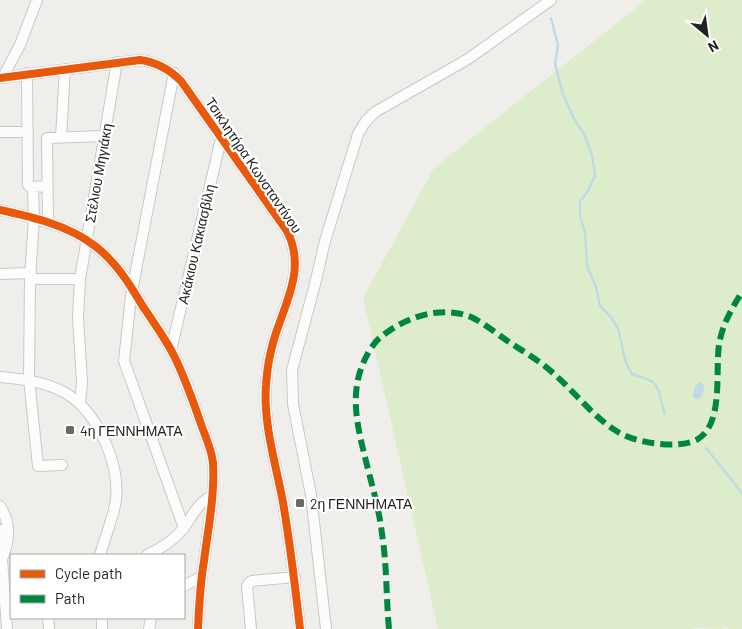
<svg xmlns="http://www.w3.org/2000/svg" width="742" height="629" font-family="Barlow,sans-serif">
<rect width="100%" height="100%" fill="#f0eeeb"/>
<path fill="#ddeccb" d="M646,0H742V629H730L725,627L722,629L697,628L687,629H438L363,298L434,168Z"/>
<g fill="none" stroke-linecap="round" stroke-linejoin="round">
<path stroke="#bfdbe3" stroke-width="2.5" d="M551,18L558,45L555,64L563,94L574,119L585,136L592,155L595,175L589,189L580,202V216L585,233L587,266L596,287L600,306L610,316L618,328L626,363L632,374C664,383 655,386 665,414
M706,448L742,493"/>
<path stroke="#bfdbe3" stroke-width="9" d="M697,395L700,387"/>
<g stroke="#c9c8c7" stroke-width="12">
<path id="minor" d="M27,73L28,185L31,187L47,186
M174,73L131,296L124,361L184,528
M3,77L20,45L37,0
M0,78L140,60C157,62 169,69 181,81L287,231C306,268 286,301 275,336C270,352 267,368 266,385C263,421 275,462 282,497C290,541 295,585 300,629
M0,132H28
M61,137L65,69
M33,187L34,218L30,279L29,379L38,466L62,465
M0,210C32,217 68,225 95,246C115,261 129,283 142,305C152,320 162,334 171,350C184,374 193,401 202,427C206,438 212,451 213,463C215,495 208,529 204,561C200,584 199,606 198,629
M48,223L47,138L104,136
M0,274L31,273
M30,279H80
M171,350L221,139
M0,377C53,381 84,392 106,444C114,462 118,480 116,500C113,519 105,537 100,555
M80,403L82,383L78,317L80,279L117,62
M0,506C10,522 10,537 4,555
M0,530L7,629
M147,555C160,549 173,541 183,529C192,517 197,503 212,496
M184,586L201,577
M48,618L49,629
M102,618V629
M149,629L151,618
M251,629L247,587L249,583L252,581L295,577
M326,629L311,495L293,404L292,370L315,284L325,241L358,134L366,121L375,112L468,59L551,0"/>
</g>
<use href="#minor" stroke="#fdfcfc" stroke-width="10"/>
<path stroke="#00873e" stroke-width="6" stroke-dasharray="12 6" stroke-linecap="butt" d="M389,629C386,597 387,565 382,534C379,507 370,479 364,453C356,421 350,390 365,359C369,351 374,342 382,336C406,317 441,305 471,317C484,323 497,334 509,342C524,352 540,361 553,373C575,392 593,417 618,432C635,443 680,450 698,439C724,423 715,371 719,345C722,325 732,308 742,292"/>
<g stroke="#fff" stroke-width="11">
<path id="cycleway" d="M0,78L140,60C157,62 169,69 181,81L287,231C306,268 286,301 275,336C270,352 267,368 266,385C263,421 275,462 282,497C290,541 295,585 300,629
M0,210C32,217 68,225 95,246C115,261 129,283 142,305C152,320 162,334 171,350C184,374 193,401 202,427C206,438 212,451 213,463C215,495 208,529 204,561C200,584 199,606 198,629"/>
</g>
<use href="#cycleway" stroke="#e8590c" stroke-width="8"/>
</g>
<g fill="#6a6968" stroke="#fff" stroke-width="2">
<rect x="65" y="425" width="10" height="10" rx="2.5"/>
<rect x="295" y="498" width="10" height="10" rx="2.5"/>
</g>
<g text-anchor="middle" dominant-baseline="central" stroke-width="4.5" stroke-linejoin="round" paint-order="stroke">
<g font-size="14" fill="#222" stroke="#fff">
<text transform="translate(254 165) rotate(56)">Τσικλητήρα Κωνσταντίνου</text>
<text transform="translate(98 173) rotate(-80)">Στέλιου Μηγιάκη</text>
<text transform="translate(196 244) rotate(-77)">Ακάκιου Κακιασβίλη</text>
</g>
<g font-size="14" fill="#222" stroke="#fff" text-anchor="start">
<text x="80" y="430">4η ΓΕΝΝΗΜΑΤΑ</text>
<text x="310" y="503">2η ΓΕΝΝΗΜΑΤΑ</text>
</g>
</g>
<rect x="10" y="554" width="175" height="65" fill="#ffffff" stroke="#a7a7a7"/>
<rect x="20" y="570" width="25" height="8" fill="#e8590c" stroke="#a7a7a7"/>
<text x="55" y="579" font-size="15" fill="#222222">Cycle path</text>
<rect x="20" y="595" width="25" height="8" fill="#00873e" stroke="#a7a7a7"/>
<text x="55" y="604" font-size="15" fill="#222222">Path</text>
<g transform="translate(707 35) rotate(151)" stroke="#ffffff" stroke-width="4" paint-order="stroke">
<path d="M0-4L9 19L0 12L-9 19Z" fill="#222222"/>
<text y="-8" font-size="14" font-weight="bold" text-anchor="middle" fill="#222222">N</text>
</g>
</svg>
